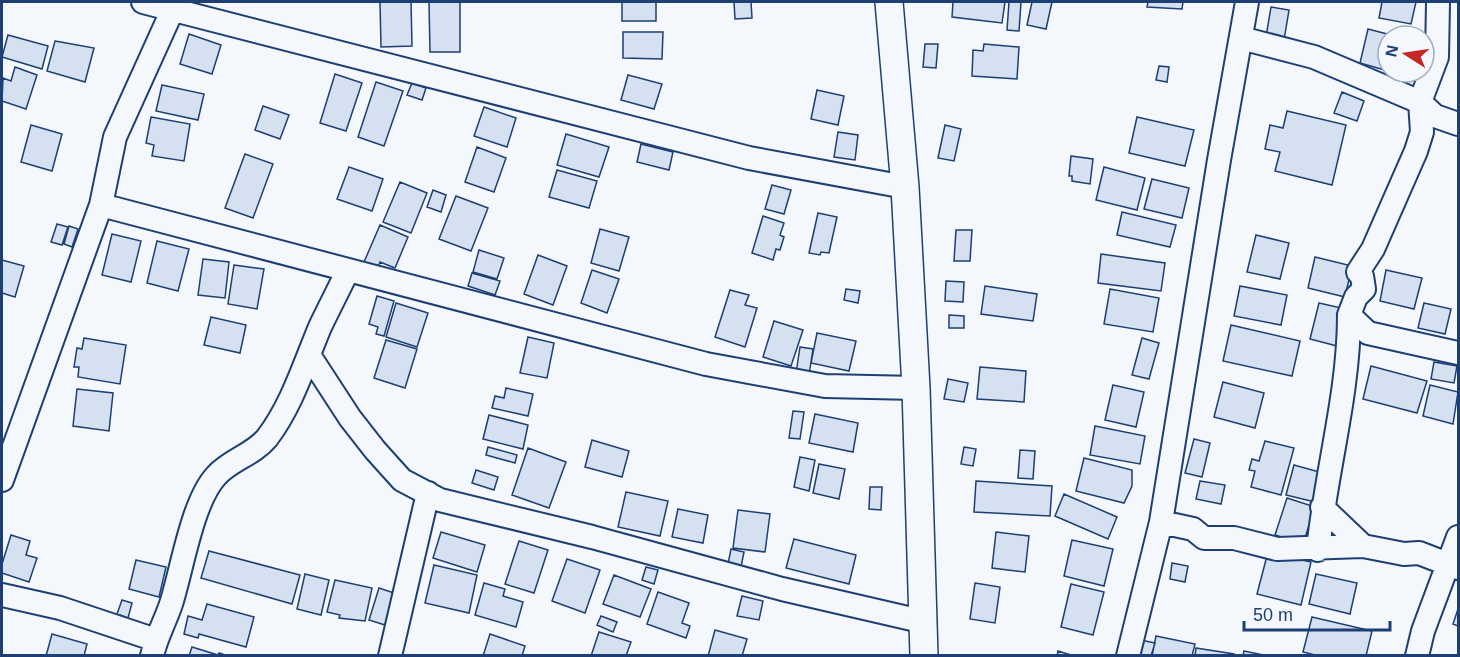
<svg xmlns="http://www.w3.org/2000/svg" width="1460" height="657" font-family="Arial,sans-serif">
<rect width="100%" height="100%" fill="#f4f7fb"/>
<path fill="#d5e0f0" stroke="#1d3f73" stroke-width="1.5" d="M380,2H411L412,46L381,47Z
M429,2H460V52H430Z
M622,2H656V21H622Z
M734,2H751L752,18L735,19Z
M953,2H1005L1002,23L952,17Z
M1009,2H1021L1019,31L1007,30Z
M1032,2H1052L1046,29L1027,25Z
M1148,2H1183L1182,9L1147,7Z
M1382,2H1416L1411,24L1379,18Z
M1271,7L1289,10L1284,40L1266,37Z
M1368,29L1395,36H1388V71L1360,63Z
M623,32H663L662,59L623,58Z
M189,34L221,45L212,74L180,64Z
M8,35L48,46L42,69L2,57Z
M55,41L94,48L85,82L47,71Z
M925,44H938L936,68L923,67Z
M984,44L1019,47L1017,79L972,76L973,50L983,51Z
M1159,66L1169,67L1167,82L1156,80Z
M15,67L37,75L26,109L2,101L3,78L11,81Z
M335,74L362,83L346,131L320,123Z
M628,75L662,84L654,109L621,100Z
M376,82L403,91L384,146L358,137Z
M412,83L426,88L422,100L407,95Z
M162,85L204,94L198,120L156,111Z
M817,90L844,96L838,125L811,119Z
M1342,92L1364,101L1357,121L1334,113Z
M263,106L289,115L280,139L255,130Z
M484,107L516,118L507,147L474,136Z
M1287,111L1346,125L1332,185L1275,171L1280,152L1265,149L1270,125L1283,128Z
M151,117L190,124L184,161L152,156L154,145L146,143Z
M1137,117L1194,130L1185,166L1129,153Z
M31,125L62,134L52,171L21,162Z
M945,125L961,129L954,161L938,158Z
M838,132L858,135L855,160L834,157Z
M566,134L609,147L599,177L557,165Z
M641,144L673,152L669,170L637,162Z
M477,147L506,158L494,192L465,182Z
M245,154L273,164L253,218L225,208Z
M1071,156L1093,159L1090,184L1072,181V176H1069Z
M349,167L383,179L372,211L337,199Z
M1104,167L1145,178L1137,210L1096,200Z
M557,170L597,181L589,208L549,197Z
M1152,179L1189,188L1182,218L1144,209Z
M400,182L427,193L411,233L383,222Z
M772,185L791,190L784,214L765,209Z
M433,190L446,195L441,212L427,207Z
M456,196L488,208L471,251L439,239Z
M1122,212L1176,225L1170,247L1117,235Z
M818,213L837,217L829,253L821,252L820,255L809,253Z
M763,216L784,223L780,235L784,237L780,250L776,249L773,260L752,253Z
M57,224L68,227L62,245L51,242Z
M380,225L408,237L395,268L380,262L378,268L364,262Z
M69,226L78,229L72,247L64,244Z
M600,229L629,237L619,271L591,263Z
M956,230H972L970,261H954Z
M112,234L141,241L131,282L102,275Z
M1256,235L1289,243L1280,279L1247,272Z
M157,241L189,249L178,291L147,283Z
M479,250L504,258L497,279L473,272Z
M1101,254L1165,263L1161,291L1098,283Z
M538,255L567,266L553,305L524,294Z
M1315,257L1352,266L1345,297L1308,288Z
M203,259L229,262L225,298L198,295Z
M2,260L24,266L15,297L2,293Z
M234,265L264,269L257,309L228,304Z
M592,270L619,279L607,313L581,303Z
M1386,270L1422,278L1414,309L1380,301Z
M472,273L500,281L495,295L468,286Z
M946,281L964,282L963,302L945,301Z
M985,286L1037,294L1033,321L981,314Z
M1240,286L1287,295L1281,325L1234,316Z
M846,289L860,291L858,303L844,300Z
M1110,289L1159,298L1153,332L1104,324Z
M730,290L749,295L745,305L757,308L745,347L715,337Z
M377,296L394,301L384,336L376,334L378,327L369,324Z
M396,303L428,313L417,347L386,337Z
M1319,303L1346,309L1337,346L1310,339Z
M1424,303L1451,309L1445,334L1418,328Z
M949,315L964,316V328H949Z
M211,317L246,325L240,353L204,345Z
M774,321L803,330L791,366L763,357Z
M1231,325L1300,341L1292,376L1223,361Z
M817,333L856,341L849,371L811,363Z
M528,337L554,343L547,378L520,373Z
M84,338L126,345L120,384L78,377L79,367H74L77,348L82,349Z
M1142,338L1159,343L1149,379L1132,375Z
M386,340L417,349L405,388L374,378Z
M800,347L813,349L809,375L796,373Z
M1434,362L1457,366L1454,383L1431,379Z
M1371,366L1427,381L1417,413L1363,399Z
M980,367L1026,371L1024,402L977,399Z
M948,379L968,383L964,402L944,399Z
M1223,382L1264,393L1255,428L1214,417Z
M1113,385L1144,392L1136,427L1105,420Z
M1430,385L1458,392L1453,424L1423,416Z
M506,388L533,394L528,416L492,408L495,396L504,398Z
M77,389L113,393L109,431L73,426Z
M793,411L804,412L800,439L789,438Z
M815,414L858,423L853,452L809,443Z
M489,415L528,425L523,449L483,439Z
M1095,426L1145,436L1140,464L1090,455Z
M1194,439L1210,443L1202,477L1185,473Z
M592,440L629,451L622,477L585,467Z
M1265,441L1294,448L1281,495L1251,487L1255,471L1249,470L1252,459L1259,461Z
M488,447L517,455L515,463L486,455Z
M964,447L976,449L973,466L961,464Z
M528,448L566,462L549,508L512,495Z
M1020,450L1035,451L1033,479L1018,478Z
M800,457L815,460L809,491L794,487Z
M1084,458L1132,470V486L1124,503L1076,491Z
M819,464L845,469L839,499L813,493Z
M1294,465L1323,473L1315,502L1286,495Z
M476,470L498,477L494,490L472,483Z
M976,481L1052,486L1050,516L974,512Z
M1200,481L1225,485L1221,504L1196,499Z
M870,487H882L881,510L869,509Z
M626,492L668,501L660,536L618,527Z
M1064,494L1117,517L1108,539L1055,516Z
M1287,498L1315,507L1303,544L1275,535Z
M678,509L708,515L703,543L672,537Z
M738,510L770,514L765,552L733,548Z
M441,532L485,545L477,572L433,558Z
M996,532L1029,536L1025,572L992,568Z
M11,535L30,541L26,555L37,558L29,582L2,573V564Z
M794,539L856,555L849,584L786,568Z
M1072,540L1113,549L1104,586L1064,576Z
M519,541L548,550L534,593L505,584Z
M731,549L744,552L741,567L728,564Z
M209,551L300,575L292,604L201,578Z
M1268,552L1311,562L1301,605L1257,594Z
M567,559L600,570L585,613L552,601Z
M136,560L166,567L159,597L129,589Z
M1172,563L1188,566L1185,582L1170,579Z
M434,565L477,575L469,613L425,603Z
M646,567L658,570L654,584L642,580Z
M305,574L329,580L321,615L297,609Z
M1316,574L1357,583L1350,614L1309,604Z
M614,575L651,589L640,617L603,604Z
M335,580L372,588L365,621L339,618L340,615L327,612Z
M484,583L505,589L503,596L523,602L516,627L475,615Z
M975,583L1000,587L995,623L970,619Z
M1071,584L1104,592L1093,635L1061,627Z
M379,588L394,593L385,625L369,620Z
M658,592L689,603L682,623L690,626L686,638L647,624Z
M742,596L763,601L759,620L737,616Z
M122,600L132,603L128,618L117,614Z
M207,604L254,617L246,647L199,634L198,638L184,634L188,616L202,620Z
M1458,609V626L1453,624Z
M601,616L617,622L613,632L597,625Z
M1312,617L1372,631L1366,656H1319L1303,652Z
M715,630L747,639L742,656H708Z
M599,632L631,642L626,656H591Z
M52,634L87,644L84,656H46Z
M490,634L525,646L522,656H483Z
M1156,636L1195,644L1192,656H1152Z
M1141,640L1155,643L1151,656H1138Z
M192,647L218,655L219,653L228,656H189Z
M1196,648L1234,654V656H1195Z
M1058,651L1074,656H1057Z
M1244,651L1268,656H1243Z"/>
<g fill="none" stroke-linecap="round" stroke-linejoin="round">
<g stroke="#1d3f73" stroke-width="26">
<path id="minor" d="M143,2L749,158L905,187
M1438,2L1437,57L1420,102L1422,132L1416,151L1373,249L1358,272L1362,276L1364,289L1356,297L1349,315L1368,333L1458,353
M1241,38L1314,57L1420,102L1435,116L1458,124
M101,205L706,364L825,386L916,388
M309,355L350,418L375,450L402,480L440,500L592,537L782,589L925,622
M2,480L101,205L115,137L172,11
M1322,507L1363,546
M1161,522L1193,529L1204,538H1234L1277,549L1363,546L1404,554L1419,553L1458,568
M1318,550C1326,471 1349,394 1349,315
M2,595L60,608L156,640
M152,656C156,637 165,622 171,604C182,570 192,502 216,476C230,460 253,455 267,438C292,405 304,365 320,327C329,308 339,289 348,270
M390,656L428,493
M1128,656L1161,522L1219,160L1247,2
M1417,656L1423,631L1458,537"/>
</g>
<g stroke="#1d3f73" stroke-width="30">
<path id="major" d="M889,2L905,187L916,388L924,656"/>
</g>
<use href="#minor" stroke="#f4f7fb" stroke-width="22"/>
<use href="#major" stroke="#f4f7fb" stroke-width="27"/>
</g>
<rect width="1460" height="657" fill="none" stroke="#1d3f73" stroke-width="6"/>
<g transform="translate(1406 54) rotate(282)"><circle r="28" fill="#f4f7fb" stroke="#9eadc5" stroke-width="1.5"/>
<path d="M0-4.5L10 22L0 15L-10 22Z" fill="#c62828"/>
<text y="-9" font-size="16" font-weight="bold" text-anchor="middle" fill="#1d3f73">N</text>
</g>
<path d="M1244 621v9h146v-9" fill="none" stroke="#1d3f73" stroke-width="3"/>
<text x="1253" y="621" font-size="18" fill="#1d3f73" stroke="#f4f7fb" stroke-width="4.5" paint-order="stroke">50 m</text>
</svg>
